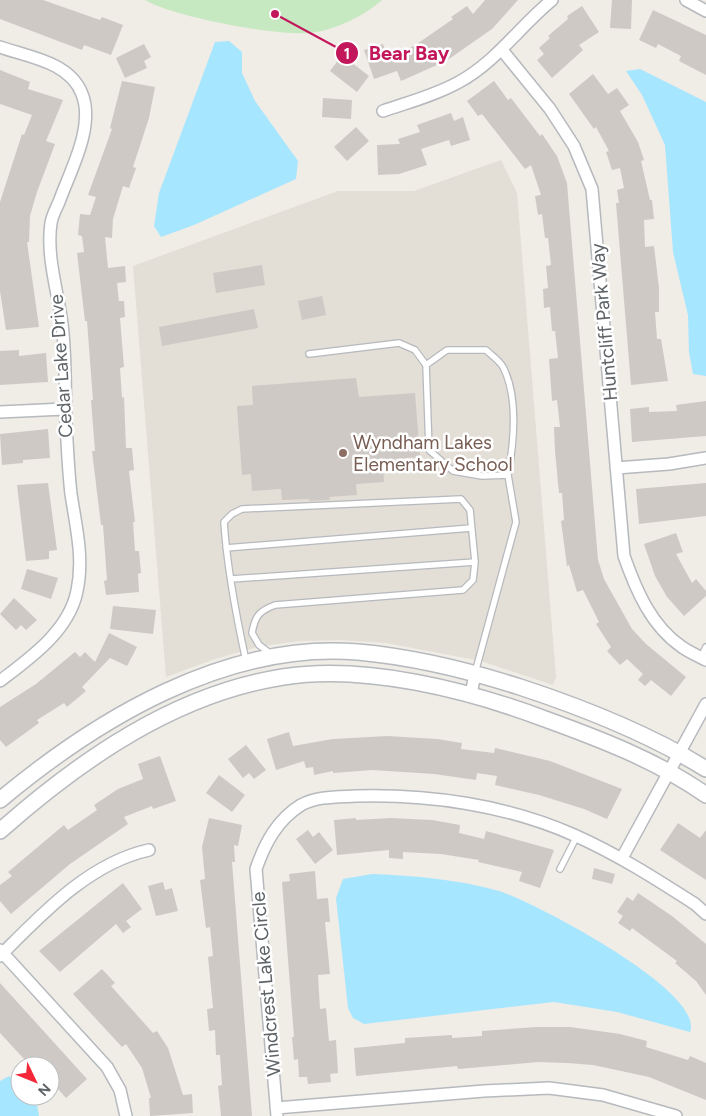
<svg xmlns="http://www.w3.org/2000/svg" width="706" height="1116" font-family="Figtree,sans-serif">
<rect width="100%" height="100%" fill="#f0ece6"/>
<path fill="#e3ded6" d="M501,160L517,193L556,677L553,685L481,661L386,643L340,640L299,641L257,647L212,660L166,677L133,266L338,191H414Z"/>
<path fill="#c7e9c1" d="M145,0H382C364,16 335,30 310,33C276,36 174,17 145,0Z"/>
<path fill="#a7e6ff" d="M229,41L242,52V73L255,101L298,161L296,179L194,225L161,237L154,226L159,193L215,42Z
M640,69L706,102V376L693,374L689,352L688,315L673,252L665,145L642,95L626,71Z
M372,874C415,876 457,879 499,891C531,901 706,991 690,1032L617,1012L554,1002L364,1024L353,1018L348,1008L336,898L343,879Z
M9,1076L20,1086V1096H29L37,1105L39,1116H0V1081Z"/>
<path fill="#cec9c4" d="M0,0H43L100,20L102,17L123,25L111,55L84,45L82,50L0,19Z
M485,0H518L492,29L446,61L401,81L397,71L374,79L364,50L383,44L387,56L414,46L453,19L451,17L467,6L473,14Z
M612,0H632L631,29L610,28Z
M582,6L599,32L579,45L583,50L552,78L537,60L544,54L539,48L550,38L548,36L568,19L567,16Z
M653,10L706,35V75L679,61L681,56L658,44L656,48L639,40Z
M144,44L151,57L144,61L147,68L125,78L116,58Z
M342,55L369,76L357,92L330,71Z
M0,70L30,82L28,89L63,100L46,141L55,144L37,192L30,216L29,242H27L39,327L6,330L0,291V202L22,134L24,135L32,115L0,104Z
M593,74L608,94L617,88L629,105L620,111L638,142L644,160L641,161L650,200H652L654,219L644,220L645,247L654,246L659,288V312H655L657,339H661L668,381L631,385L616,203H619L617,190L624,188L620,168L612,170L606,152L609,151L596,127L594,129L569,94Z
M122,81L155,87L149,118L133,167L136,168L129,188L123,186L113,219L112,238L105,237L108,268L125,266L126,282L117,283L119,301H124L125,317L120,318L124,367L120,368L122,398L124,397L126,448H132L134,470L129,471L135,522H133L135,551H139L141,573L138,574L139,592L106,595L104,581L107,580L103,525H101L92,451H95L91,400H93L87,321H85L77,253L84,252L82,236L78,235L80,214L90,215L96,197L88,195L112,129L110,128Z
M494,81L508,100L511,98L540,136L542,134L557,156L567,183L598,560L604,579L632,629L646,644L686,677L671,696L651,680L645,686L638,680L643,674L627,659L620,665L607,651L611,647L596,624L599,622L583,590L577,592L569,565L567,566L561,521L564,520L562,493H559L555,451L554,427H560L557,400L552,401L549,359L558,358L555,331H552L550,307L544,308L543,289L548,288L546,266L551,265L548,238H545L542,214L538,215L535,196L541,195L531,165L525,169L482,114L478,116L467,101Z
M323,98L352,100L351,119L322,117Z
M451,113L454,121L463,117L470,140L451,146L449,140L421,149L427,165L399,174L378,175L377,145L400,144L398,139L420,132L417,125Z
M356,127L369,141L347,161L334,147Z
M262,265L265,285L216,293L213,273Z
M322,296L326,315L302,320L298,301Z
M254,309L258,328L162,346L159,327Z
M19,350V356L46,353L48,382L0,385V351Z
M356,378L359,397L415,393L420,457L392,459V463L383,464L384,482L356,484L357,495L329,497L330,500L309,501V499L282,500L281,489L252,491L251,474L242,475L237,406L253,405L252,386Z
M706,401V436L632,442L630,409L649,407V412L677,411L676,405Z
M48,429L50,458L23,460V463L2,465L0,434Z
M48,483L57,550L49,551V559L26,561L17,485Z
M706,483V516L639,524L636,489Z
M676,533L683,552L676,554L692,583L696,579L706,591V596L684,616L667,597L655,576L644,544Z
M27,569L58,578L51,599L21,589Z
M14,598L37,620L26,630L21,625L16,630L0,614Z
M113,606L156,610L153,634L110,629Z
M109,633L137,647L127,666L110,658L82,687L86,691L67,707L64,703L37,720L39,723L6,747L0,740V707L36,684L75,652L80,657L85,652L95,662Z
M289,732L293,746L333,739L387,736L437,739L462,743L461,749L494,753L495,748L550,761L622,789L607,819L584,809L539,795L495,785L497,776L477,773L476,780L434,774L372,770L333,773V771L314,775L313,767L306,768L304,761L276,770L267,739Z
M246,745L266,770L254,779L249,773L243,778L228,759Z
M160,756L176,801L153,809L152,806L124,817L128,824L70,864L11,914L0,901V885L12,876L8,872L64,825L68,830L97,810L94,805L118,789L143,779L138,764Z
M219,775L245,795L232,812L206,793Z
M209,818L242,825L238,846L234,845L235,862H232L252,1116H221L218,1086L222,1085L220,1055H216L215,1030L209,1031L207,1009L213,1008L208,957L213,956L210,927L206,928L200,880L205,879L202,847Z
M356,818V820L391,818L432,820L460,825L459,833L484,839L486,831L554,850L540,888L519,881L522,872L478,862L479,860L441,854L403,852V859L389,858V850L337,855L334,820Z
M678,823L700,838L706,830V880L660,850Z
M308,830L313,837L319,832L333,850L315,864L296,839Z
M594,868L615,874L612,884L592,879Z
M315,871L317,899L328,898L330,922H325L330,974L318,975L320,1009L326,1008L329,1041L336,1040L338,1073L330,1074L331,1082L308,1084L307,1077H299L298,1059L294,1060L292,1037H294L282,882L290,881L289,874Z
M163,882L165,890L172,888L178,911L156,916L148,886Z
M123,883L142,909L126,921L131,927L123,933L116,924L60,972L39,951Z
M638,893L672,916L706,944V995L696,981L675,963L677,961L632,928L630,931L618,923L623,916L617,912L627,897L633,901Z
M102,969L115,983L111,986L153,1033L157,1031L168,1048L183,1095L192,1094L193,1113L150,1116L149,1098H151L142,1068L126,1044L122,1047L73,994Z
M0,983L87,1079L66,1098L50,1080V1066H37L28,1057L25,1060L0,1033Z
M536,1027H570L620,1034L647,1041L646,1047L688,1060L690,1056L706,1063V1100L649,1077L593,1065L567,1063L538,1062L458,1069L457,1066L356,1076L354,1048L405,1043V1038L452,1035V1038L482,1036V1031Z"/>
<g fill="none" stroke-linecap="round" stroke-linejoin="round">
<g stroke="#b6b9bd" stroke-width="8">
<path id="service" d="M309,354L399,343L415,350L426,365L429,450L453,471L482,476L508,475C514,442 519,398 503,367C499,360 491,355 486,350H447L426,365
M226,548L471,528
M231,579L475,562
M701,657L706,647
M246,661C236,615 227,569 224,522L232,514L242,509L461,499L470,510L475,562L473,580L463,590L275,605C259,611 255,616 252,633L259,645L271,654
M475,673L516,522L508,475
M560,869L577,836"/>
</g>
<g stroke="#b6b9bd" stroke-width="14">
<path id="minor" d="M686,0L706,11
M0,47C29,57 70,62 82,94C95,127 70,171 59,202C56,209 52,216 51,223C46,256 58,292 62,324C67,363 64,403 67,441C68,459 69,477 71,494C76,527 84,558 77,591C69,631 30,658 0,681
M502,50L550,109L574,146L592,189L624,556C636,590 651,626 682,647C689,652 698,656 706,660
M383,111C409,102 436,95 459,82C496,62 520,26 552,0
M0,412L64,409
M616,468L669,464L706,458
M471,695L475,673
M622,858L706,704
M0,950L107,1067L120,1090L126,1116
M0,956C42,914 89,863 149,850
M276,1108L484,1091L549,1088L603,1095L676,1116
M277,1116L256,869C265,843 277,820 301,805C317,796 338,797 356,796C428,794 507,805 574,835C617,854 656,879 695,904L706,914"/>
</g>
<g stroke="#b6b9bd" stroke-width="18">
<path id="tertiary" d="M0,800C97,719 226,641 358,652C413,657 467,670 520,687C584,708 648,733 706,769
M0,831C80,760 175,694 283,677C365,664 468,690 545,719C600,739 658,761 706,795"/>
</g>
<use href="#service" stroke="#fff" stroke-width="5.5"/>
<use href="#minor" stroke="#fff" stroke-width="11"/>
<use href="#tertiary" stroke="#fff" stroke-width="15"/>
</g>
<circle fill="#8d6e63" stroke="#fff" stroke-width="2" cx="343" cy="453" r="5"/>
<g text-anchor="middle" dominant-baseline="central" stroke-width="5" stroke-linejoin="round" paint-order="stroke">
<g font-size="19" fill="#5d6367" stroke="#fff">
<text transform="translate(604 322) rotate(-95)">Huntcliff Park Way</text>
<text transform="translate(61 366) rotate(-94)">Cedar Lake Drive</text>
<text transform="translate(266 984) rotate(-95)">Windcrest Lake Circle</text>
</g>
<g font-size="19" fill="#785e54" stroke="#fff" text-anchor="start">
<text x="353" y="442">Wyndham Lakes<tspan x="353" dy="22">Elementary School</tspan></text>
</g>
</g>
<path fill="none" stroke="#c2185b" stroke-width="2" d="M275 14L347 53"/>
<g fill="#c2185b" stroke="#fff" stroke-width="2">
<circle cx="275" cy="14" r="5"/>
<circle cx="347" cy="53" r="12"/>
</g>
<g font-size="15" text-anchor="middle" font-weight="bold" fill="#fff">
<text x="347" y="59">1</text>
</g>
<g font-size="20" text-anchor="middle" font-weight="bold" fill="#c2185b" stroke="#fff" stroke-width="5" stroke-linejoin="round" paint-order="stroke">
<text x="409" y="60">Bear Bay</text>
</g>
<g transform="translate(35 1081) rotate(133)"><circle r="24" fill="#ffffff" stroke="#bec1c2"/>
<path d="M0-4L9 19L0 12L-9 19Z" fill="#f42838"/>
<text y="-8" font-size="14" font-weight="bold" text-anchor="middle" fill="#5d6367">N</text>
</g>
</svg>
